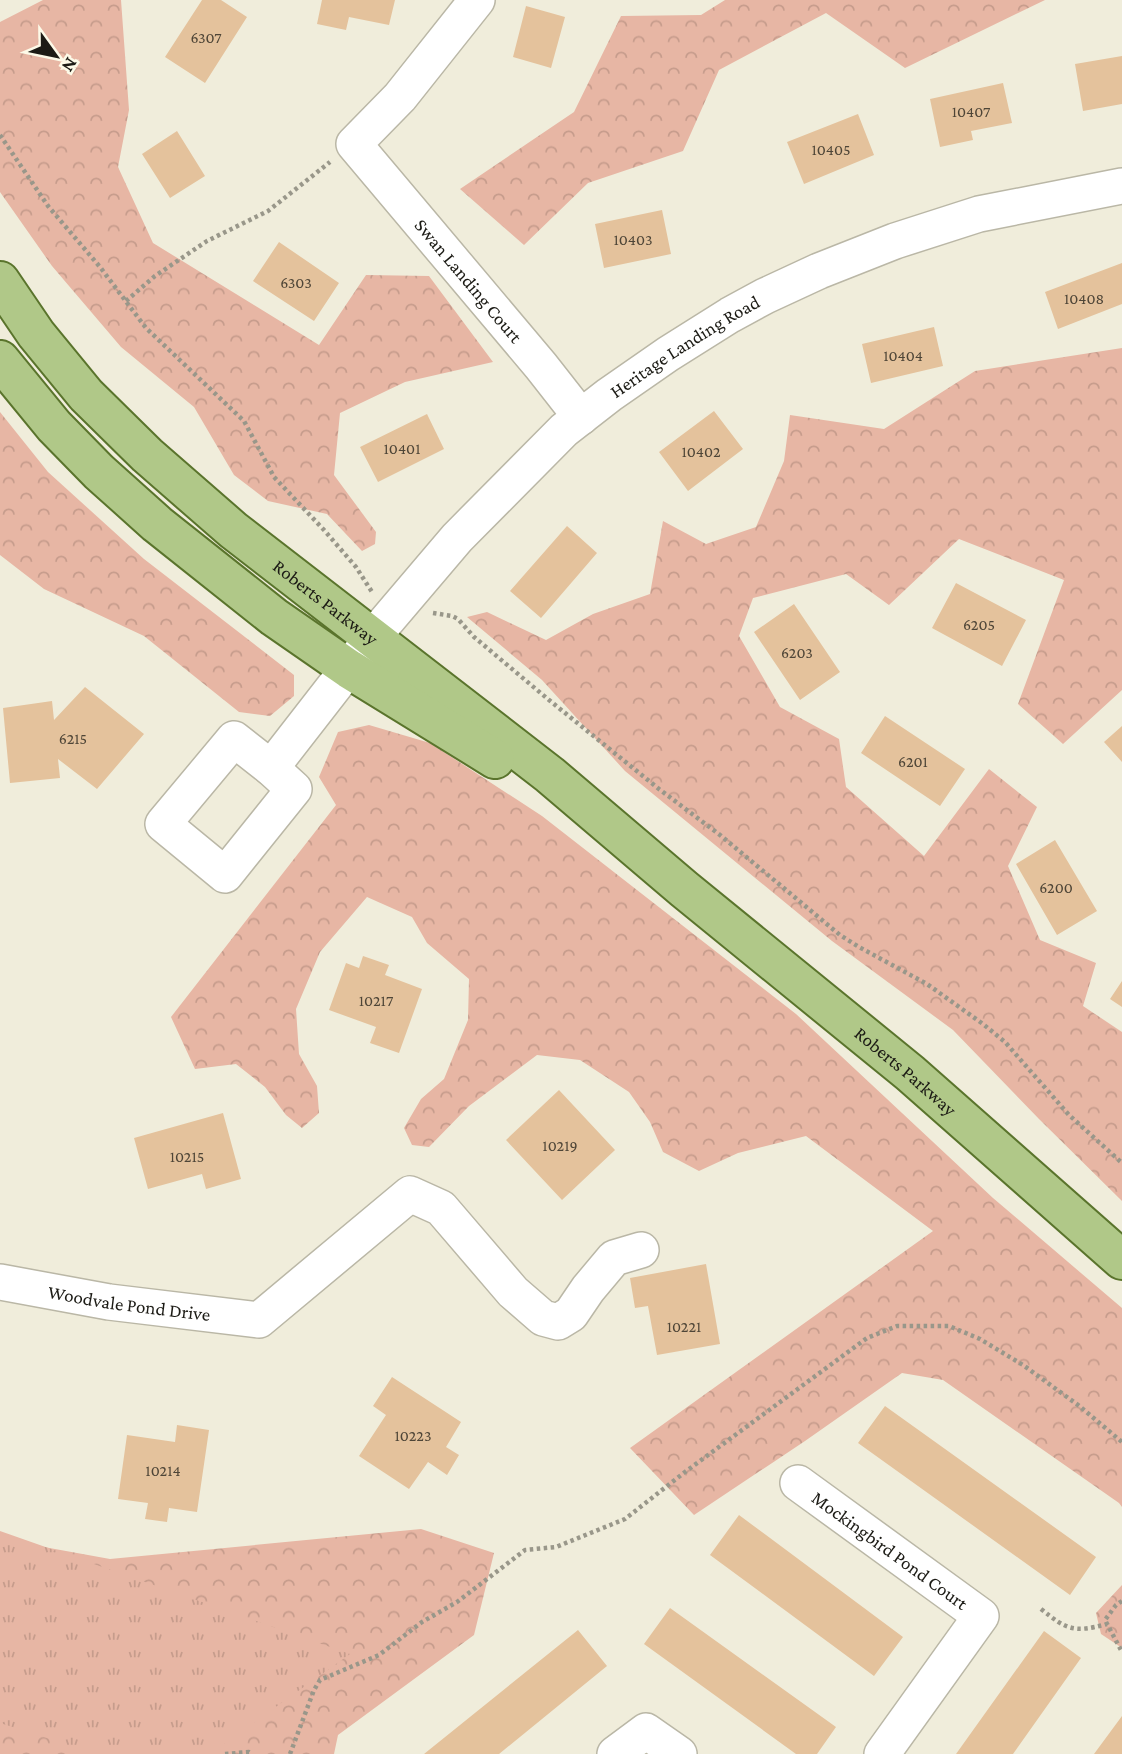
<svg xmlns="http://www.w3.org/2000/svg" width="1122" height="1754" font-family="'Crimson Pro',serif">
<defs>
<pattern id="forest-crowns" width="20" height="18" patternUnits="userSpaceOnUse" patternTransform="scale(1.75)"><rect width="20" height="18" fill="#e7b6a4"/><path d="M2 6a3 3 0 1 1 6 0M12 15a3 3 0 1 1 6 0" fill="none" stroke="#c69c8c"/></pattern>
<pattern id="park-tufts" width="24" height="20" patternUnits="userSpaceOnUse" patternTransform="scale(1.75)"><rect width="24" height="20" fill="#e7b6a4"/><path d="M3 7l-1-3M5 7V3M7 7l1-3M15 17l-1-3M17 17v-4M19 17l1-3" fill="none" stroke="#c69c8c"/></pattern>
</defs>
<rect width="100%" height="100%" fill="#f0eddb"/>
<path fill="url(#forest-crowns)" d="M43,0H121L129,110L118,167L153,243L319,345L366,275L429,276L493,362L405,382L340,413L334,475L376,532L375,544L362,551L327,514L268,501L234,475L194,407L121,347L52,266L0,192V22Z
M725,0H1045L905,68L826,13L719,70L683,151L588,183L524,245L460,189L574,112L621,16L701,15Z
M1122,348V690L1063,744L1018,704L1064,580L959,539L889,605L846,574L753,598L739,636L780,707L839,739L846,787L924,856L989,769L1037,807L1008,866L1040,940L1096,963L1083,1006L1122,1032V1201L1039,1119L953,1030L832,941L625,771L542,680L467,617L487,612L546,640L593,614L650,594L663,521L706,544L756,527L784,461L790,415L884,429L975,371Z
M0,412L48,472L144,559L294,675V696L270,716L239,712L144,636L44,589L0,555Z
M369,725L430,743L542,816L796,1014L993,1198L1122,1308V1507L1119,1503L943,1380L902,1373L805,1441L694,1515L630,1448L933,1231L806,1136L738,1153L699,1171L663,1152L650,1122L629,1092L580,1060L537,1055L469,1106L429,1147L412,1145L404,1128L421,1099L444,1079L468,1020L469,979L427,943L412,917L367,897L320,952L296,1009L299,1054L317,1086L319,1113L302,1128L286,1115L265,1087L236,1064L195,1069L171,1017L336,805L319,777L338,732Z
M421,1529L494,1553L474,1635L338,1735L334,1754H0V1539L110,1559Z
M1122,1585V1648L1101,1634L1096,1613Z"/>
<path fill="url(#park-tufts)" d="M0,1531L350,1654L210,1754H82L66,1744L0,1723Z"/>
<path fill="#e4c29c" d="M202,0H221L247,17L205,83L165,57Z
M322,0H395L389,25L349,17L346,30L317,24Z
M526,6L565,17L551,68L513,57Z
M1122,56V104L1083,111L1075,64Z
M1003,83L1012,123L971,131L973,140L940,147L930,99Z
M858,114L874,155L804,184L787,142Z
M177,131L205,176L170,198L142,154Z
M662,210L671,254L604,268L595,224Z
M279,242L339,283L314,321L253,281Z
M1122,263V304L1058,329L1045,292Z
M934,327L943,366L871,383L862,344Z
M714,411L743,449L688,491L659,452Z
M427,414L444,449L378,482L360,447Z
M567,526L597,553L541,618L510,591Z
M956,583L1026,620L1002,666L932,628Z
M794,604L840,672L800,700L754,632Z
M85,687L144,734L97,789L58,759L60,778L10,783L3,708L52,701L54,720Z
M885,716L965,769L940,806L861,753Z
M1122,726V762L1104,742Z
M1055,840L1097,911L1057,935L1016,864Z
M363,956L389,965L385,975L422,989L399,1053L370,1043L376,1027L329,1010L346,963L359,968Z
M1122,981V1007L1110,999Z
M559,1090L615,1150L562,1200L506,1140Z
M223,1113L241,1179L206,1189L202,1174L148,1189L134,1138Z
M706,1264L720,1344L657,1355L648,1306L635,1308L630,1278Z
M392,1377L461,1422L446,1447L459,1455L447,1475L428,1462L409,1489L359,1456L386,1415L373,1406Z
M885,1406L1096,1557L1070,1595L858,1443Z
M177,1425L209,1430L197,1512L169,1508L167,1522L145,1519L148,1503L118,1499L127,1435L175,1442Z
M739,1515L903,1637L874,1676L710,1555Z
M670,1608L836,1727L817,1754H796L644,1644Z
M578,1630L607,1666L499,1754H424Z
M1044,1631L1081,1658L1013,1754H956Z
M1122,1716V1754H1094Z"/>
<g fill="none" stroke-linecap="round" stroke-linejoin="round">
<g stroke="#bab7a6" stroke-width="38">
<g id="minor">
<path id="s1" d="M477,0L400,97L354,144L541,366L581,417"/>
<path d="M234,739L271,768L294,789L225,875L163,824Z"/>
<path id="s2" d="M271,768L372,638L457,538L564,430L609,395L668,354L730,315L765,296L819,271L895,241L979,214L1122,186"/>
<path id="s3" d="M0,1282L109,1302L259,1320L410,1194L441,1208L513,1292L543,1318L558,1322L571,1314L588,1289L614,1258L641,1250"/>
<path id="s4" d="M798,1483L981,1616L882,1754"/>
<path d="M615,1754L646,1731L679,1754"/>
</g>
</g>
<g stroke="#5a742c" stroke-width="42">
<g id="major">
<path id="s5" d="M0,281L36,334L86,395L147,455L233,530L550,775L684,889L910,1073L1122,1260"/>
<path d="M0,360L54,426L99,472L157,524L274,617L349,669L495,759"/>
</g>
</g>
<path stroke="#99978a" stroke-width="4.5" stroke-dasharray="3.5 3.5" stroke-linecap="butt" d="M0,135L48,206L100,267L146,328L244,421L274,477L324,530L356,567L372,592
M126,301L155,276L207,241L268,211L330,162
M433,613L452,616L458,619L474,637L549,700L659,789L720,835L840,935L859,947L927,984L983,1024L1005,1042L1069,1115L1122,1163
M1122,1601L1116,1605L1105,1620L1122,1652
M1041,1609C1067,1630 1074,1633 1107,1624
M225,1754L249,1752L252,1754
M290,1754L314,1690L320,1680L379,1655L422,1622L457,1602L525,1550L556,1547L625,1519L685,1472L867,1338L897,1326H949L980,1339L1023,1365L1078,1405L1122,1442"/>
<use href="#minor" stroke="#fff" stroke-width="35"/>
<use href="#major" stroke="#b0c888" stroke-width="38"/>
</g>
<g text-anchor="middle" dominant-baseline="central" stroke-width="5" stroke-linejoin="round" paint-order="stroke">
<g font-size="16" fill="#4e4537">
<text x="206" y="37">6307</text>
<text x="971" y="111">10407</text>
<text x="831" y="149">10405</text>
<text x="633" y="239">10403</text>
<text x="296" y="282">6303</text>
<text x="1084" y="298">10408</text>
<text x="903" y="355">10404</text>
<text x="402" y="448">10401</text>
<text x="701" y="451">10402</text>
<text x="979" y="624">6205</text>
<text x="797" y="652">6203</text>
<text x="73" y="738">6215</text>
<text x="913" y="761">6201</text>
<text x="1056" y="887">6200</text>
<text x="376" y="1000">10217</text>
<text x="560" y="1145">10219</text>
<text x="187" y="1156">10215</text>
<text x="684" y="1326">10221</text>
<text x="413" y="1435">10223</text>
<text x="163" y="1470">10214</text>
</g>
<g font-size="19" fill="#1c1b15" stroke="#fdfae8">
<text stroke="none"><textPath href="#s1" startOffset="368">Swan Landing Court</textPath></text>
<text stroke="none"><textPath href="#s2" startOffset="595">Heritage Landing Road</textPath></text>
<text stroke="none"><textPath href="#s5" startOffset="460">Roberts Parkway</textPath></text>
<text stroke="none"><textPath href="#s5" startOffset="1206">Roberts Parkway</textPath></text>
<text stroke="none"><textPath href="#s3" startOffset="131">Woodvale Pond Drive</textPath></text>
<text stroke="none"><textPath href="#s4" startOffset="114">Mockingbird Pond Court</textPath></text>
</g>
</g>
<g transform="translate(56 56) rotate(123)" stroke="#fdfae8" stroke-width="5" paint-order="stroke">
<path d="M0-5L12 26L0 18L-12 26Z" fill="#1c1b15"/>
<text y="-10" font-size="19" font-weight="bold" text-anchor="middle" fill="#1c1b15">N</text>
</g>
</svg>
